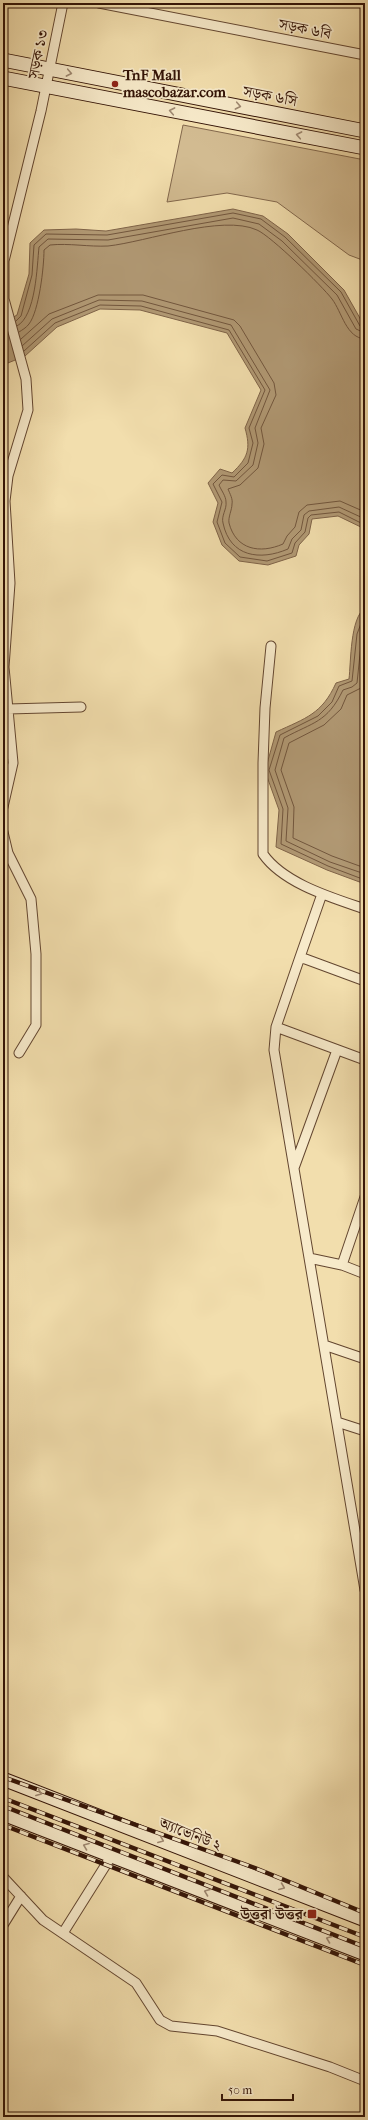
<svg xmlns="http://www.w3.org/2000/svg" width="368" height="2120" font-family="'IM FELL French Canon','Noto Serif Bengali',serif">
<rect width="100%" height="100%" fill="#f2dead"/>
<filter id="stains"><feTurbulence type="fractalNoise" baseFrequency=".005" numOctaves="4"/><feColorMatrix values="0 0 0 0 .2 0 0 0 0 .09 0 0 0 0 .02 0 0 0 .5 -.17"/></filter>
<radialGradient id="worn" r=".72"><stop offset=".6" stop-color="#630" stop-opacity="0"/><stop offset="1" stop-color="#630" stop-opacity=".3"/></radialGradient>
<path fill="#d2bb91" stroke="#82674c" d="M183,125L365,160V261L349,255L277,202L227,193L167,202Z"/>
<path fill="#b19974" stroke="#7f6348" d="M233,209L263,216L288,234L344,290L365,327V529L338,516L312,519L309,534L299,545L296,556L268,565L239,561L222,545L213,522L218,503L208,483L220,469L232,473C248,458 251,449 245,428L261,390L227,333L140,310L100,309L57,327L25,356L3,365V319L5,322L17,315L29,274L30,243L44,230L76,229L106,231Z
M365,608V884L327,870L276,847L279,810L265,771L276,732C306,718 322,714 336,683L349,679C351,662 350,618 365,608Z"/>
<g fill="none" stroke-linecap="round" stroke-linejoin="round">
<path stroke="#72563d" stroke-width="1" d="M16,321L21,316L32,275L34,245L46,234L107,235L233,213L261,219L285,237L341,292L360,326L365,328
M17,326C36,316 37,266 39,247L48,239L108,240L233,218L259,224L282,241L337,295L356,329L365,333
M19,332C22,330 26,328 29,324C39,311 44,267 44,250L50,245C69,243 89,247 108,246C146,242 222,214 257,230C271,236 322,286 332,299C342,312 346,338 365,339
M21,339L49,314L98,295H143L234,320L240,326L274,383L276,395L261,428L264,444L258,468L240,485L228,489C230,494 233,499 232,504C232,510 228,517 229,523C236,550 260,554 283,544L287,536L295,527L299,512L307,505L340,501L365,512
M22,346L52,319L99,300L142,301L231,325L270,390L255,428L258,443L253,465L236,481L223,480L219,485C221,490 226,496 226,502C227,509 221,516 223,523C230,557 260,561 288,549L292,539L301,530L304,515L309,511L339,507L365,519
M24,351L55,323L100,305L141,306L229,330L265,390L249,428L253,443L248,463L234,477L222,475L213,484L222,502L217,522L225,543L240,557L267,561L292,553L295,543L305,532L308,518L311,515L339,512L365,525
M365,613L357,634L352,681L339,686L332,702L318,716L280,735L269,770L283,809L281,844L328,866L365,880
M365,627L362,635L357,683L352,687L343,690C327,723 313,722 284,738L275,770L288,808L286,841L330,862L365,874
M365,670L361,688L347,695L341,709L324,725L289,743L281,770L294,807L293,838L332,856L365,868"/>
<g stroke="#634630" stroke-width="11">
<path id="street" d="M99,3L365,55
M271,646L265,708L263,763V854C284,884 333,898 365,909
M8,709L81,707
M3,807L13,763L4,667L10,583L5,501L8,476L28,410L26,379L4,299V261L41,111L63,3
M3,832L8,853L31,899L36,954V1025L19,1053
M305,959L300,957L322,894
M365,981L300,957L276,1027L274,1050L365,1590
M276,1027L365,1060
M294,1168L337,1050
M309,1258L342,1265L365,1274
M342,1265L365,1197
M324,1345L365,1359
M337,1422L365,1431
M3,1877L43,1920L136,1983L160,2020L171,2026L217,2031L330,2067L365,2081
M3,1925L21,1896
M63,1933L112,1855"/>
</g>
<g stroke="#331306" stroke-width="15">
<path id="secondary" d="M3,60L365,131
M3,78L365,148
M3,1779L365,1920
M3,1814L365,1954"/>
</g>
<use href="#street" stroke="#f7eaca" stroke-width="9"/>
<use href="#secondary" stroke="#f7eaca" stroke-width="13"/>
<g stroke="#331306" stroke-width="4.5">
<path id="rail" d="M3,1777L255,1868L365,1913
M3,1798L365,1937
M3,1806L365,1947
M3,1825L365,1965"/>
</g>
<use href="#rail" stroke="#f7eaca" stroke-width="3" stroke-dasharray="9" stroke-linecap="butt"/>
</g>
<defs><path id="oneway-chevron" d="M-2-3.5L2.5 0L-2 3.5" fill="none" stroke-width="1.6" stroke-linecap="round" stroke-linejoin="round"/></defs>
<g stroke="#9f8972">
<use href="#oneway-chevron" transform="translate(69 73) rotate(11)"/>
<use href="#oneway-chevron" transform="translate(238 106) rotate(11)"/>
<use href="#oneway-chevron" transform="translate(172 111) rotate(-169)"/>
<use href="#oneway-chevron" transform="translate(299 135) rotate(-169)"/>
<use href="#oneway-chevron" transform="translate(39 1793) rotate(21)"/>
<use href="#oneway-chevron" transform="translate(161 1840) rotate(22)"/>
<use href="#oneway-chevron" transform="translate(86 1846) rotate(-159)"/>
<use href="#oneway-chevron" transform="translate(282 1887) rotate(22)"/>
<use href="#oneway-chevron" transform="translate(207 1892) rotate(-159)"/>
<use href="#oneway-chevron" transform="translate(329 1939) rotate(-159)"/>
</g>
<g fill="#8f2418" stroke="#f7eaca" stroke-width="1.5">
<circle cx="115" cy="84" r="4"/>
<rect x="307" y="1909" width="10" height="10" rx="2"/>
</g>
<g text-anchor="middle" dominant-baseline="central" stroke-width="3.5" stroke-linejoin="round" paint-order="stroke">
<g font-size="15" fill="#331306" stroke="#f7eaca">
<text transform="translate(305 29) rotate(11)">সড়ক ৬বি</text>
<text transform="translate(38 54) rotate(-78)">সড়ক ১৩</text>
<text transform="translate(270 96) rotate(11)">সড়ক ৬সি</text>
<text transform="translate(190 1834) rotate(22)">অ্যাভেনিউ ২</text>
</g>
<g font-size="15" font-weight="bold" fill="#331306" stroke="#f7eaca" text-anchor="start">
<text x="123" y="75">TnF Mall<tspan x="123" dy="17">mascobazar.com</tspan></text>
<text x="303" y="1914" text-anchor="end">উত্তরা উত্তর</text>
</g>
</g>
<rect width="368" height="2120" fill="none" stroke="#f2dead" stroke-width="16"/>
<rect x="4" y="4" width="360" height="2112" fill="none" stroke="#331306" stroke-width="2"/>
<rect x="8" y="8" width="352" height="2104" fill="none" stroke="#331306"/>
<path d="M222 2094v6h71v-6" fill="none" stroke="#331306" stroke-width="2"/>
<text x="228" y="2094" font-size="12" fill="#331306" stroke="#f7eaca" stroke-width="3" paint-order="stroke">50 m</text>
<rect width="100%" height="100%" filter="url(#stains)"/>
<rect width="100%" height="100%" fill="url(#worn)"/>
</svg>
